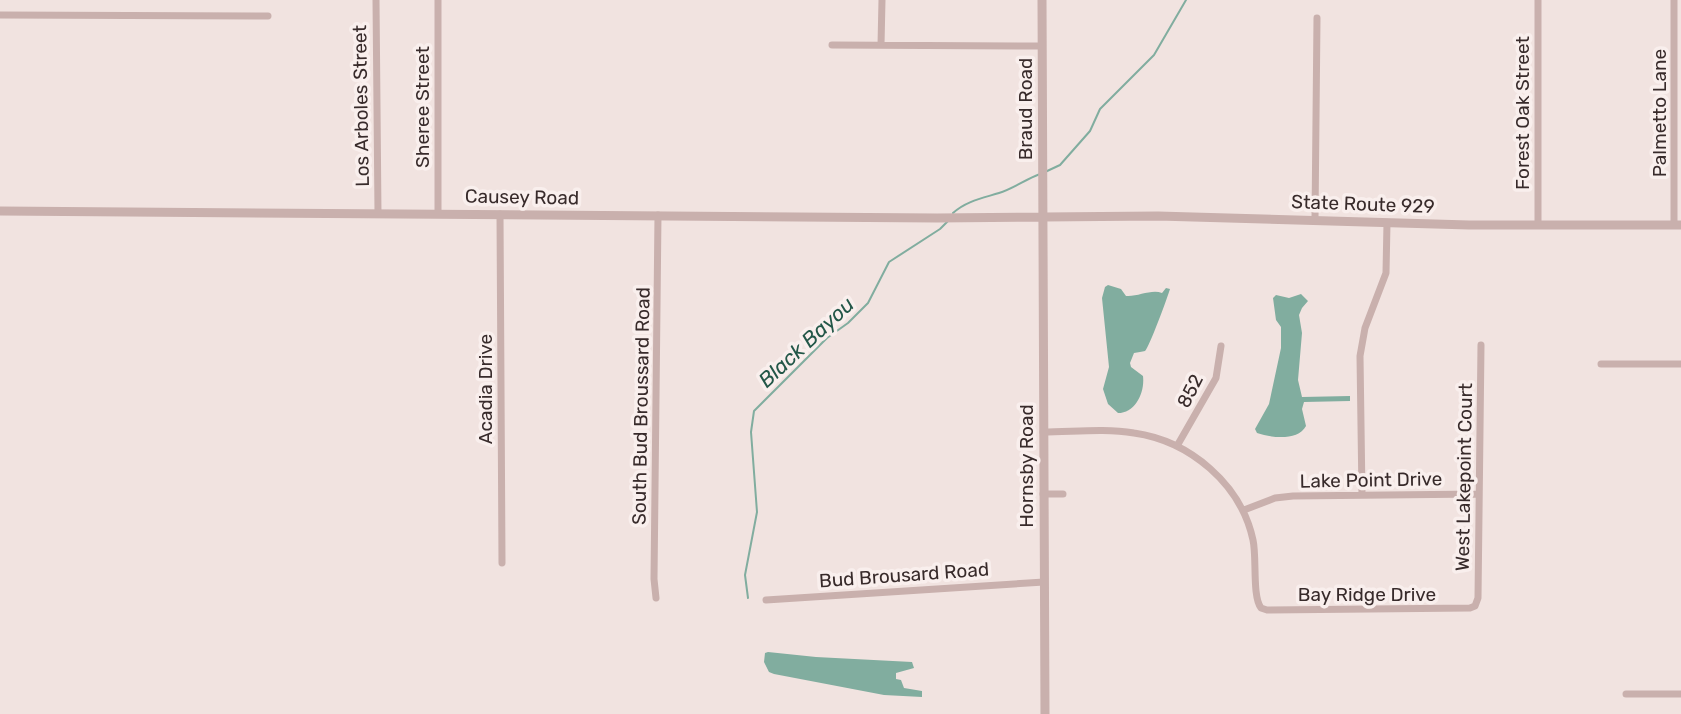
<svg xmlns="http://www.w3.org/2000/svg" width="1681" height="714" font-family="Rubik,sans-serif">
<rect width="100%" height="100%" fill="#f1e3e0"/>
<path fill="#81ad9f" d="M1108,285L1121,289L1126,296C1138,297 1151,289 1162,293L1166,288L1170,289C1168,296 1149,348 1145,351C1142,352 1138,352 1134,353L1130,363L1131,367L1143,376C1145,393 1135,413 1118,413L1108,404L1103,389L1109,367L1102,298L1105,287Z
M1301,294L1308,301L1302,308L1299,315L1302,333L1298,380L1302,397L1350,396V401L1304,402L1302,409L1306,426C1298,441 1272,438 1257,433L1255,429L1269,404L1281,348V327L1276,320L1273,298L1276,295L1289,298Z
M768,652L816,657L912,662L914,668L896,673V679L901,680L904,688L922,691V697L884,695L774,674L769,672L764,662L765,653Z"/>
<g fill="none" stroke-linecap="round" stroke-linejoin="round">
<path stroke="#81ad9f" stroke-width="2" d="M1045,172L1060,165L1090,131L1100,109L1154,55L1186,0
M953,213C966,201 983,198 999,193C1013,189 1026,179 1040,174
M748,598L745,575L757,512L751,432L754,411L827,338L848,323L868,303L889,262L940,229L948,221"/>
<path stroke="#c9b0ad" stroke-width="7" d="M376,0L378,213
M438,0V213
M1538,0V225
M0,15L268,16
M832,45L1042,46
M881,45L882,0
M500,214L502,563
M1315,219L1317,18
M1674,225V0
M1601,364H1681
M1043,432C1073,432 1104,428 1134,433C1190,441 1241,484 1253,540C1257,558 1252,596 1261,608L1267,610L1470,608L1475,606L1478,598L1481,345
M1177,446L1216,378L1221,346
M1043,494H1063
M1362,495L1360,356L1365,328L1386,273L1387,223
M1244,510L1275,498L1293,496L1479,494
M656,598L654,579L658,215
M766,600L1044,582
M1626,694H1681"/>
<path stroke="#c9b0ad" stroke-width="9" d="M1042,0L1045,714
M0,211L937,218L1158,216L1469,225H1681"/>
</g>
<g text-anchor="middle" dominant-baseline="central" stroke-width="7" stroke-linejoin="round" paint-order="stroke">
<g font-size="19" fill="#382b2b" stroke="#f9efed">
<text transform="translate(361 106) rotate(-91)">Los Arboles Street</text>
<text transform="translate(422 107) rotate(-90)">Sheree Street</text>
<text transform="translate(1025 109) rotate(-90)">Braud Road</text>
<text transform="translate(1522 113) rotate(-90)">Forest Oak Street</text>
<text transform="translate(1659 113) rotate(-90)">Palmetto Lane</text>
<text transform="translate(522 197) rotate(1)">Causey Road</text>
<text transform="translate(1363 204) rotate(2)">State Route 929</text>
<text transform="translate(485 389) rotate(-90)">Acadia Drive</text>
<text transform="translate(1190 391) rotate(-63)">852</text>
<text transform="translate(641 406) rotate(-89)">South Bud Broussard Road</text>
<text transform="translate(1026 466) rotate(-90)">Hornsby Road</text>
<text transform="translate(1464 477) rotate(-89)">West Lakepoint Court</text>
<text transform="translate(1371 480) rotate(-1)">Lake Point Drive</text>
<text transform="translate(904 575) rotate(-4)">Bud Brousard Road</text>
<text x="1367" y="594">Bay Ridge Drive</text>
</g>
<g font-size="21" font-style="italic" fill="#235748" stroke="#f9efed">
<text transform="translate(806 342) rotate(-43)">Black Bayou</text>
</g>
</g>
</svg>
